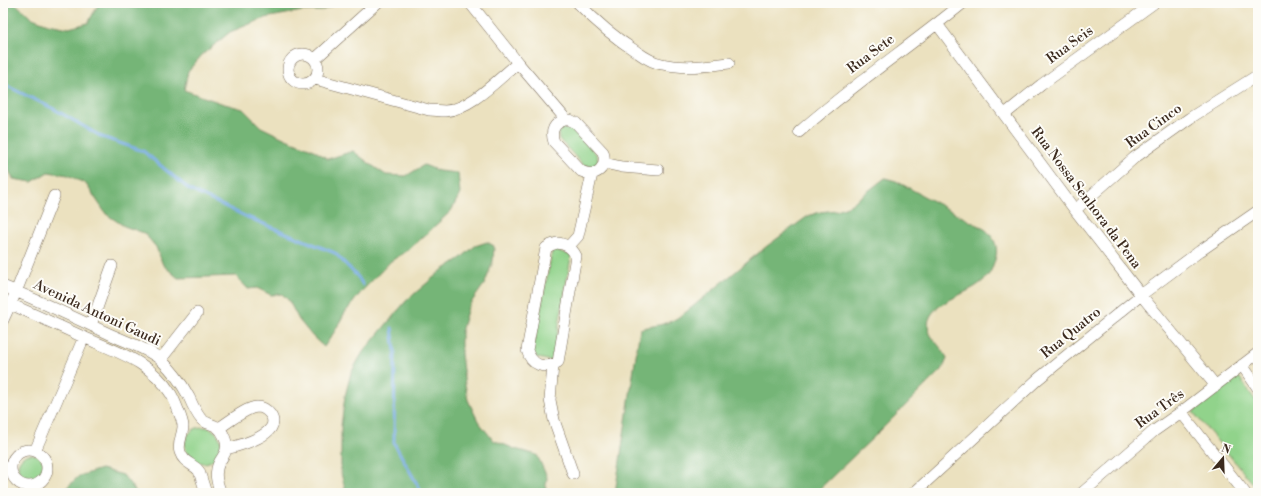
<svg xmlns="http://www.w3.org/2000/svg" width="1261" height="496" font-family="'Libre Bodoni',serif">
<rect width="100%" height="100%" fill="#fdfcf7"/>
<filter id="ink" filterUnits="userSpaceOnUse"><feTurbulence type="fractalNoise" baseFrequency=".025" numOctaves="2"/><feDisplacementMap in="SourceGraphic" scale="8" xChannelSelector="R" yChannelSelector="G"/><feConvolveMatrix kernelMatrix="1 2 1 2 8 2 1 2 1" color-interpolation-filters="sRGB"/></filter>
<filter id="wash" filterUnits="userSpaceOnUse"><feTurbulence type="fractalNoise" baseFrequency=".012" numOctaves="4" result="noise"/><feDisplacementMap in="SourceGraphic" scale="16" xChannelSelector="R" yChannelSelector="G"/><feGaussianBlur stdDeviation="0.9" result="paint"/><feColorMatrix in="noise" values="0 0 0 0 0 0 0 0 0 0 0 0 0 0 0 0 0 1.4 0 .05"/><feComposite in="paint" operator="in"/></filter>
<g filter="url(#wash)">
<rect width="100%" height="100%" fill="#ebe1bf"/>
<path fill="#91d38b" stroke="#667e54" d="M565,126L572,127L597,155L598,161L594,167L591,168L584,166L559,139L558,132L562,127Z
M554,250L571,255V257L553,358L551,361L534,357L532,354L552,252Z
M1239,377L1258,404V485L1256,487L1193,412Z
M185 445a18 18 0 1 1 36 0a18 18 0 1 1-36 0Z
M18 467a13 13 0 1 1 26 0a13 13 0 1 1-26 0Z"/>
<path fill="#74b577" stroke="#58704a" d="M3,3H15L30,17L48,24L69,28L88,23L99,3H339L321,11H302L265,18L230,32L202,55L188,71L184,90L221,103L243,109L261,127L286,139L312,149L328,159L353,151L370,164L386,175L406,176L424,165L439,171L458,173L460,194L451,211L422,238L407,251L391,261L362,291L344,314L335,331L324,347L313,337L299,320L289,301L282,294L271,295L257,288L248,289L236,276L178,278L163,265L156,247L144,233L124,226L106,214L86,184L68,175L48,172L32,182L13,179L5,162L3,154Z
M885,178L896,181L986,230C995,239 999,247 995,260C993,264 992,270 989,274C976,295 929,299 928,325C928,339 943,346 947,359L943,368L878,433L815,493H615L640,329C649,326 658,326 666,323C674,321 680,316 686,312L767,246L808,216L820,212L837,210L850,205Z
M487,242L494,246L493,261L485,283L468,307L461,332V354L464,379L468,400L478,421L493,440L515,449L537,455L547,477L545,493H346L341,473V426L345,396L351,373L363,352L406,301L441,271L461,258L475,246Z
M101,469L123,475L137,493H61L79,476Z"/>
<g fill="none" stroke-linecap="round" stroke-linejoin="round">
<path stroke="#75aae3" stroke-width="3" d="M3,82L9,87L54,109L102,137L143,151L190,190L247,217L335,253L358,277L363,285
M392,328L395,351L394,443L422,493"/>
</g>
</g>
<g filter="url(#ink)">
<g fill="none" stroke-linecap="round" stroke-linejoin="round">
<g stroke="#796a56" stroke-width="12">
<path id="minor" d="M470,3L518,63L563,116L565,120
M578,3C596,22 615,38 637,52C644,57 653,63 662,64C684,69 707,66 729,63
M937,24L1075,210L1141,295L1216,386
M288 69a15 15 0 1 1 30 0a15 15 0 1 1-30 0Z
M315,59L377,3
M315,79L429,110C434,110 440,111 445,111C471,109 498,79 518,63
M1005,114L1041,85L1154,3
M565,120H570L576,123L603,152C608,168 596,178 581,171L554,142C550,131 554,123 565,120Z
M799,132C851,86 909,47 963,3
M604,163L622,167L658,170
M1075,210L1134,158L1190,118L1258,75
M557,243C567,244 572,248 576,256L558,362C544,370 531,365 527,350L546,248L551,245Z
M569,246L578,236L592,174
M3,286C40,301 77,319 114,336C127,342 153,351 162,361C173,371 182,384 189,397C192,404 196,413 201,419C208,426 218,422 224,436C232,454 219,456 217,469C215,478 218,485 221,493
M3,301C29,312 55,324 81,336C114,351 151,361 171,394C174,399 183,421 183,426C183,435 177,443 180,452C184,464 193,463 199,471L206,493
M3,320L16,292L54,196
M91,325L112,266
M161,359L197,313
M553,365L550,400L554,420L573,474
M1242,365L1258,388
M1181,412L1245,493
M219,428C229,422 245,408 257,407C262,407 267,410 270,414C285,434 238,446 226,449
M11 468a18 18 0 1 1 36 0a18 18 0 1 1-36 0Z
M35,451L84,337
M914,493L1038,379L1141,295L1200,251L1258,211
M1082,493L1154,431L1181,412L1258,353"/>
</g>
<use href="#minor" stroke="#fff" stroke-width="11"/>
</g>
</g>
<g text-anchor="middle" dominant-baseline="central" stroke-width="4" stroke-linejoin="round" paint-order="stroke">
<g font-size="14" fill="#3b2a1e" stroke="#fdfcf7">
<text transform="translate(1070 45) rotate(-36)">Rua Seis</text>
<text transform="translate(871 54) rotate(-37)">Rua Sete</text>
<text transform="translate(1154 126) rotate(-36)">Rua Cinco</text>
<text transform="translate(1086 198) rotate(53)">Rua Nossa Senhora da Pena</text>
<text transform="translate(97 313) rotate(25)">Avenida Antoni Gaudi</text>
<text transform="translate(1071 333) rotate(-39)">Rua Quatro</text>
<text transform="translate(1160 409) rotate(-36)">Rua Três</text>
</g>
</g>
<rect width="1261" height="496" fill="none" stroke="#fdfcf7" stroke-width="16"/>
<g transform="translate(1223 458) rotate(19)" stroke="#fdfcf7" stroke-width="3" paint-order="stroke">
<path d="M0-3L7 15L0 10L-7 15Z" fill="#3b2a1e"/>
<text y="-6" font-size="11" font-weight="bold" text-anchor="middle" fill="#3b2a1e">N</text>
</g>
</svg>
